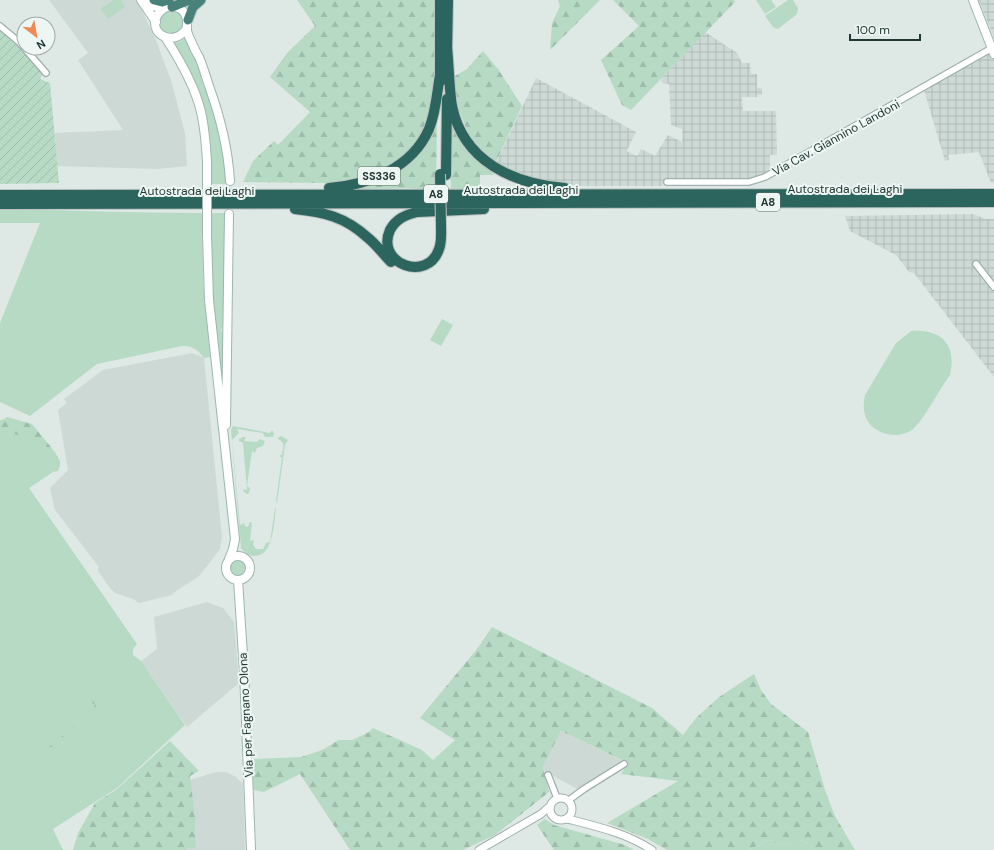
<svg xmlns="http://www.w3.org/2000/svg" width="994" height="850" font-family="'DM Sans',sans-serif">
<defs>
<pattern id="industrial-grid" width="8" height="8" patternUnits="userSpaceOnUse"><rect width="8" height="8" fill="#ccd9d4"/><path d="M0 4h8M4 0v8" fill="none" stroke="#afbbb7"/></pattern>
<pattern id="forest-firs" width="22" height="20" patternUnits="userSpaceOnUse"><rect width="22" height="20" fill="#b7dac4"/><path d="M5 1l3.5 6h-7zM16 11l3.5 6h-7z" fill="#9dbca9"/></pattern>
<pattern id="garden-furrows" width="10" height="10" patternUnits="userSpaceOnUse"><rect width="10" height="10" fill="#b7dac4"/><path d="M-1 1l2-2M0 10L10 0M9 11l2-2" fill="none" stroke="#9dbca9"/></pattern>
</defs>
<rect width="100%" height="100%" fill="#dee9e5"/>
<path fill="#ccd9d4" d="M49,0H137L155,38L171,80L185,133L187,166L158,169L57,166L55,133L123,130L78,60L88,53Z
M192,353L204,358L222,537L220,549L208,565L198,577L176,591L172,595L139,603L133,599L115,593L109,587L98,571L99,567L55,510L50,488L68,470L58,410L67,403L64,399L103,370Z
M207,602L223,608L234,622L239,683L187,727L141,661L157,649L154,617Z
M561,731L625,762L581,791L544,771L541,768Z
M216,772H226L236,777L243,784L245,850H186V849L196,848L195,818L190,780Z"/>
<path fill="url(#industrial-grid)" d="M979,0H994V38Z
M705,32L737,53L742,63H750L751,74H757V88H762V95H757V97H742L743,111H776L777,155H770V172L757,178H665L662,186H580L539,182L495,165L536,78L636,132L627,150L628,152L637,156L641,149L655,156L668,135L682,142V129L671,125L669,84L662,83L661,79Z
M994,48V183H991L979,152L948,155L949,160L945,161L924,90Z
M973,214L986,219H994V377L914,273L909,272L896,255L850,231L845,216Z"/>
<path fill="#b7dac4" d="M114,0H121L125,7L108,19L101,8Z
M756,0H771L776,7L765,14Z
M788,0H793L798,8L797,14L778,29L773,27L765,16Z
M159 22a12 12 0 1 1 24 0a12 12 0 1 1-24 0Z
M185,38L194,56L199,67L203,84L218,123L226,166V184H211L209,140L173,43L181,41Z
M0,209C67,210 135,213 202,213L203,282L210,357L204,358C197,349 193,346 182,346L97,364L30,416L0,402V323L40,223H0Z
M211,213H227L226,319L221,330L226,344L224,405L211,296Z
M442,319L453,325L441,346L430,340Z
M911,331C941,329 957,344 950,375C941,387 922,423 912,430C900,438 885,436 874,428C864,420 862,408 865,395L896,343Z
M233,426L270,433L272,430L274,433L273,437H265L263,433L237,429L239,433L232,440L240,525L244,523L245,526L247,527L249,525V522L252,523L250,541L254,540L253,545L256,549H263L266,543L270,542L275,508H276C274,521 274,557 254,556C248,556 244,552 241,548L231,430Z
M0,428L32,439L49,452L56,470L29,488L137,644L133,649V655L141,661L185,725L117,788L53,829L63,850H0Z
M281,436L288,440L285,445L277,503L276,501L282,457H280V455H282C283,447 286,443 278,439H277L279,437Z
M243,437H246L244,441L257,442L260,439L265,441L263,446L257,448L255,453L252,451L247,486L250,488L249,493L247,494L244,492L243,489L247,490L243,443L239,441V439Z
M229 568a8 8 0 1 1 16 0a8 8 0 1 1-16 0Z
M769,840L784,846L802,840L812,846L809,850H749Z"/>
<path fill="url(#forest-firs)" d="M297,0H434V91L430,114L422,136L402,159L368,176L347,181L326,183L243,182L253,161L274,141L278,145L310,112L270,77L287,53L315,26Z
M558,0H600L550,50L552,23L560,6Z
M613,0H734L735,2L631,110L622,105L601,60L639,26Z
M483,51L498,69L522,106L495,164L471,139L459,111L453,77L467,69Z
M449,107L491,169L494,175H480V188L451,190Z
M437,125L436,190L406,188L359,189C380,181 404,173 419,155C427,146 432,136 437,125Z
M7,417L32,424L55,452L60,461V466L58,471L55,472C53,466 51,459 48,454C39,440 16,431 0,434V420H2Z
M492,627L652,708L683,735L696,718L719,697L754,674L761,690L771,704L808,732L825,790L835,816L855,850H809L812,846L802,840L784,846L769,840L749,850H667L648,839L607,823L678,781L621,774L628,763L561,731L542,768L544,771L549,792L495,835L463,850H350L300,774L264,792L254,790L252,783L253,759L301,757L322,750L339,740H352L369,732L373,728L422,750L433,760L455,740L420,718L477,649Z
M90,698H93L99,705L97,717C86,724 70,733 67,746L58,749L52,756H48L47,752L48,748L93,710L95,705L90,701Z
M170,741L199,771L190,776L195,818L196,848L187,849L186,850H73L78,833L95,803L117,789Z
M545,819L554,825L625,845L634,850H554L537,825Z"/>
<path fill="url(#garden-furrows)" d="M0,29L25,52L43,73L40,79L50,83L59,183L0,184Z"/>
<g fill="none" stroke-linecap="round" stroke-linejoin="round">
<g stroke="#a1b0ac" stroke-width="8">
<path id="minor" d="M0,26L19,42L46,73
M667,182H749L765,177L992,48
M976,264L994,287
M548,775L557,798
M569,800L584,789L624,764"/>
</g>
<g stroke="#a1b0ac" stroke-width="9">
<path id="tertiary" d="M550 809a11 11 0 1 1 22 0a11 11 0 1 1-22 0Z
M566,819L572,820C599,827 628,834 652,850
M479,850L541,814L550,806"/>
</g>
<g stroke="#9db5ae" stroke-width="10">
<path id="secondary" d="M141,0L156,22
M146,0L152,6L164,8
M973,0L994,54
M187,28C176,46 150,37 156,18C158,13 162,9 167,7C174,5 182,8 185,14C189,20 186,24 187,29C187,33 189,37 191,41C193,46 196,52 199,57C203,66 206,77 209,86C221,119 228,147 230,181
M165,37C180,60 195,86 201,112C205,129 206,145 207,162
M207,235L209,300L235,539L233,549L229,559
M226,425L229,214
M226 568a12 12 0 1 1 24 0a12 12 0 1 1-24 0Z
M238,580L244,671L251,850"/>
</g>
<g stroke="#bcc3c2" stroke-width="11">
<path id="trunk" d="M154,0L162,2L169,0
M172,7L189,0
M188,20L193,7L201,0"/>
</g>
<g stroke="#bcc3c2" stroke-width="12">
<path id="motorway" d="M447,47C449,67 449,87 452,106C463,161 513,184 565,188
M447,53L448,0
M440,82V0
M446,175L447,99
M329,188C369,185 412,168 429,129C436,112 437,92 440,75
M0,195L994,194
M0,204L994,202
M295,209C324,212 345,217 367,237C376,244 383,254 391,262
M441,225C441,233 442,242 439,249C428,283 375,264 390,230C396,219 405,215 417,212L484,209"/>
</g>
<use href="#minor" stroke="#fff" stroke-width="5.5"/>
<use href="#tertiary" stroke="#fff" stroke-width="7"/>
<use href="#secondary" stroke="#fff" stroke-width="8"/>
<use href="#trunk" stroke="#48817a" stroke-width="9"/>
<use href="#motorway" stroke="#2c645e" stroke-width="10"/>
<g stroke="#9db5ae" stroke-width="10" stroke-linecap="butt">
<path id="secondary-bridge" d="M207,235V162"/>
</g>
<g stroke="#bcc3c2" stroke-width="12" stroke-linecap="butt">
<path id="motorway-bridge" d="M440,174L441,225"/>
</g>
<use href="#secondary-bridge" stroke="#fff" stroke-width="8"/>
<use href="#motorway-bridge" stroke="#2c645e" stroke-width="10"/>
</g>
<g text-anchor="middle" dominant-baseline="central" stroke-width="4" stroke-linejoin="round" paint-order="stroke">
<g fill="#eef6f3" stroke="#5e716d" stroke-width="1">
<rect x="358" y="167" width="42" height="18" rx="3"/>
<rect x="424" y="185" width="24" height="18" rx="3"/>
<rect x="756" y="193" width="24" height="18" rx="3"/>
</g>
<g font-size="11" font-weight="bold" fill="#203834">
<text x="379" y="176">SS336</text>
<text x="436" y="194">A8</text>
<text x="768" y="202">A8</text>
</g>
<g font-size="12" fill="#203834" stroke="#eef6f3">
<text transform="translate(836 138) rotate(-29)">Via Cav. Giannino Landoni</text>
<text x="845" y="189">Autostrada dei Laghi</text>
<text x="521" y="190">Autostrada dei Laghi</text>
<text x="197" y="191">Autostrada dei Laghi</text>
<text transform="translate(246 715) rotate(-93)">Via per Fagnano Olona</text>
</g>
</g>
<g transform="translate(36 36) rotate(149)"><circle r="19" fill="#eef6f3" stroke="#9caaa7"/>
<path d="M0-3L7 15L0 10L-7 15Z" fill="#ef8a56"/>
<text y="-6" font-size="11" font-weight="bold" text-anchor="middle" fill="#203834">N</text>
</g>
<path d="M850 34v6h70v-6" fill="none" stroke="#203834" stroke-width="2"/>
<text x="856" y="34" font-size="12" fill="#203834" stroke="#eef6f3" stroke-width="3" paint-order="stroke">100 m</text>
</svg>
